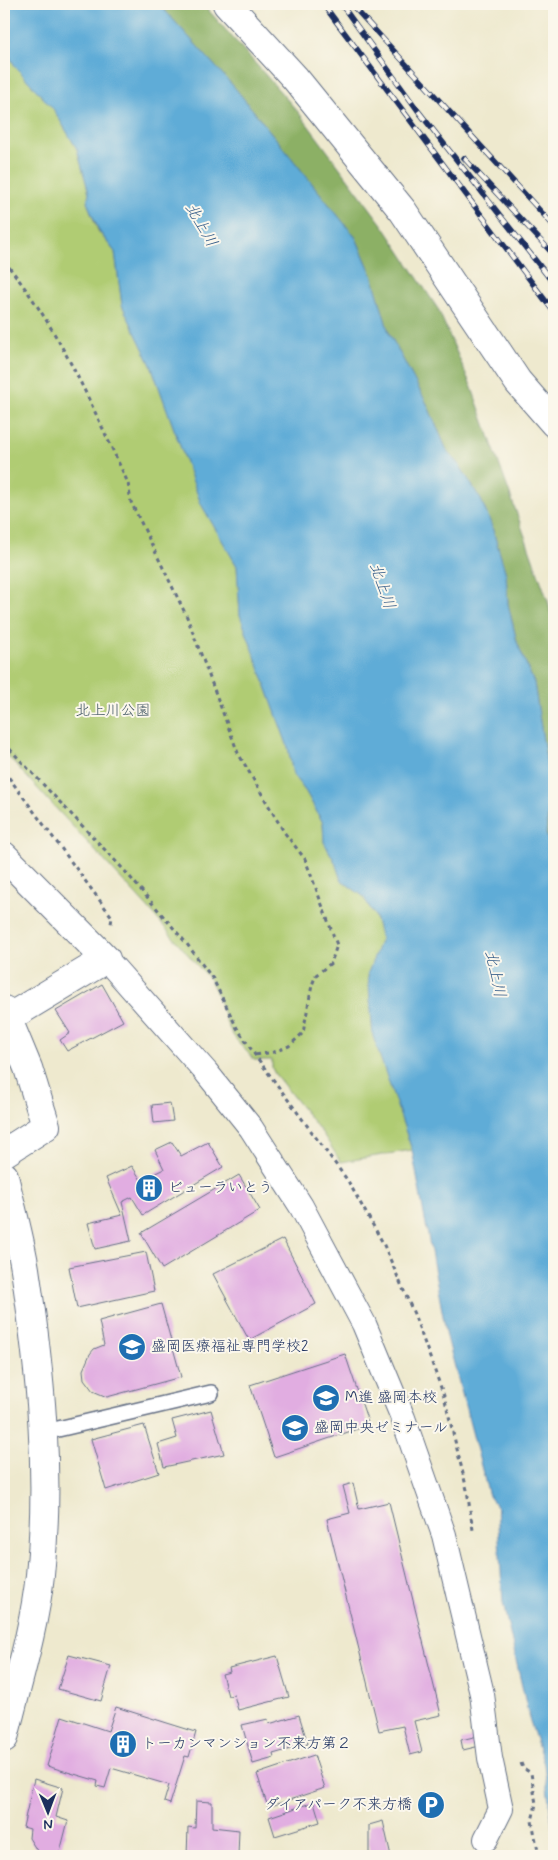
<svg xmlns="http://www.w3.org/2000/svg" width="558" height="1860" font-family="Mynerve,'Klee One',sans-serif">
<rect width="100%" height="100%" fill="#fbf7ec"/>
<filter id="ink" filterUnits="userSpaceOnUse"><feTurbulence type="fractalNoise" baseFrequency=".02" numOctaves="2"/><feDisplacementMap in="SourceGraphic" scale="10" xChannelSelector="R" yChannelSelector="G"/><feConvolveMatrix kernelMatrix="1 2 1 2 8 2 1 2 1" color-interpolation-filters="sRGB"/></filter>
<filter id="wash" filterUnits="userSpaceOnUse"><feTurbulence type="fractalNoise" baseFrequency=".0096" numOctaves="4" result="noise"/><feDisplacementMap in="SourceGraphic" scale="20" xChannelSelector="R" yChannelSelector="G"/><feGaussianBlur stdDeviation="1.12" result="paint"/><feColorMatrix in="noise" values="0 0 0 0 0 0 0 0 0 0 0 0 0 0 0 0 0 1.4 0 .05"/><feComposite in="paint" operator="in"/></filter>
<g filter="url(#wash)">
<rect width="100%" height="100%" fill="#eee9ce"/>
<path fill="#b0cc73" stroke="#667e68" d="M4,46L15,66L54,110L77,149L89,193L87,202L98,231L115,252L122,305L151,365L201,504L237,566L240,615L288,747L293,775L306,792L323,823L324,842L335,862L341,880L363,896L375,916L381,939L368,974L373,1036L412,1150L341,1162L323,1134L275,1074L272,1068V1060H254C246,1050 234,1039 229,1028C222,1012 219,995 210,980L148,908L4,752Z"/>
<path fill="#8cb065" stroke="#547062" d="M159,4H203L299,113L384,227L438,309L472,388L548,601L554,628V865L546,834L550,785L534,683L517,642L508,604L506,574L491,524L481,500L460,466L448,453L427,404L389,333L372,275L356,238L235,88Z"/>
<path fill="#5eacd7" stroke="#3c6e9a" d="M4,4H159L235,88L356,238L372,275L389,333L427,404L448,453L460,466L481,500L491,524L506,574L508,604L517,642L534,683L550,785L546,834L554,865V1839L544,1764L530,1721L503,1603L497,1507L489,1496L447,1337L412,1150L373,1036L368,973L381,939L375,916L363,896L341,880L335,862L324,842L323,823L306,792L293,775L288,747L240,615L237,566L201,504L151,365L122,305L115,252L99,231L87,202L89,193L77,149L54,110L15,66L4,46Z"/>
<g id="blocks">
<path fill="#e1ade1" d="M102,984L123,1021L67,1051L60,1040L70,1033L56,1011Z
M170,1103L173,1121L154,1123L152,1105Z
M172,1142L181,1156L208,1142L223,1167L143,1215L132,1197L122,1202L131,1241L95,1249L88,1223L122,1215L106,1178L132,1166L141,1180L164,1169L155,1150Z
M239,1175L260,1210L162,1269L141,1233Z
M283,1239L316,1304L249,1340L213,1274Z
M146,1252L154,1291L77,1308L69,1267Z
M161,1304L181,1377L107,1397L93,1391L84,1379L83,1370L90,1354L94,1349L104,1345L99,1321Z
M345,1354L369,1425L274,1457L250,1385Z
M211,1410L224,1454L164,1467L158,1444L177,1438L172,1420Z
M144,1425L159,1473L106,1490L91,1439Z
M353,1483L359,1509L389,1502L441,1715L414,1721L422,1752L410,1755L403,1726L379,1731L327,1519L350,1513L343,1486Z
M69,1655L111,1666L101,1701L58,1689Z
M277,1656L289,1697L238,1710L234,1695L228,1696L222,1674L230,1672L229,1668Z
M116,1707L196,1732L189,1757L185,1756L170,1804L164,1802L169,1785L111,1768L105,1788L97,1786L98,1781L47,1766L62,1716L108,1731Z
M299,1715L308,1744L273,1754L274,1758L253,1764L242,1725L268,1719L269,1724Z
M482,1735L484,1745L463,1750L461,1740Z
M314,1755L325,1788L268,1807L257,1774Z
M34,1779L63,1788L56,1817L68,1821L59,1856L39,1854L29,1838L30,1829L23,1827Z
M196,1801L212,1802V1827L239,1830L238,1856H187L188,1827L195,1828Z
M314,1802L320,1822L275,1836L269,1817Z
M383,1821L391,1856H369V1825Z"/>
</g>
</g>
<g filter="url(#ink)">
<use href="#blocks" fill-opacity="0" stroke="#657085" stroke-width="1"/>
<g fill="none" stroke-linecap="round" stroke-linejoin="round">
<g stroke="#657085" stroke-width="18">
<path id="service" d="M41,1433L211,1393"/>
</g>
<g stroke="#657085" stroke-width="26">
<path id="pedestrian" d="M106,959L206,1072L251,1128L301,1206L364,1324L403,1418L444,1535L482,1694L490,1758L501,1809L486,1839"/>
</g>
<g stroke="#657085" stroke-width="30">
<path id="minor" d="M227,4L295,78L403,211L518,382L554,423
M4,856L106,959L8,1018
M4,1010L28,1068L46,1126L4,1153"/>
</g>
<g stroke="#657085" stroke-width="30">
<path id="tertiary" d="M4,1176C11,1207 20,1238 25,1269C40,1369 51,1474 40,1575C34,1630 17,1684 4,1738"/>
</g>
<path stroke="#657085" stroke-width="3" stroke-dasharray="4 4" stroke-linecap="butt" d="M4,261C59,327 92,406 128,483L131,502L187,617L238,753L284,832L305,859L337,945L331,963L316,975L312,985L303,1033L289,1046L274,1052L255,1055
M4,743L124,870L187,944L213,979L237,1028L255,1055L348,1181L383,1243L414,1314L444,1396L467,1490L473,1530
M4,771L112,917L111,924
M521,1763L523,1768L531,1773L536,1804L532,1821L539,1856"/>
<use href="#service" stroke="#fff" stroke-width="15"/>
<use href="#pedestrian" stroke="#fff" stroke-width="24"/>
<use href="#minor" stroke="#fff" stroke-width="28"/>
<use href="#tertiary" stroke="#fff" stroke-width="28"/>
<g stroke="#1b2f5e" stroke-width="5.5">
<path id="rail" d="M323,4L554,312
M341,4L419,112L554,284
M351,4L554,226
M464,158L554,255"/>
</g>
<use href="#rail" stroke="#fbf7ec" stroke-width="4" stroke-dasharray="11" stroke-linecap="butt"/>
</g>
</g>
<defs>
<g id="building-disc" transform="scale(1.4375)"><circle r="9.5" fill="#1f6fb2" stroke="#fbf7ec"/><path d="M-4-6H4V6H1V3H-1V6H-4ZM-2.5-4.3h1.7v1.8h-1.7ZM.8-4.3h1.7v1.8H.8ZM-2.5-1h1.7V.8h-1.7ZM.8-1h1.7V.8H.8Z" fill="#fff"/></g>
<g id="school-disc" transform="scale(1.4375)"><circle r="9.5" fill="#1f6fb2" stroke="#fbf7ec"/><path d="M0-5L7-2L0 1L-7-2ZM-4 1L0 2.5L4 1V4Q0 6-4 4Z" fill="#fff"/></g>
<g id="parking-disc" transform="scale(1.4375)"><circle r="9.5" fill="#1f6fb2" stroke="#fbf7ec"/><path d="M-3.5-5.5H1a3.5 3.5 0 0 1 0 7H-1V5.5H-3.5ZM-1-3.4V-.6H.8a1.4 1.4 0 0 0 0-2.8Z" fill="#fff"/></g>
</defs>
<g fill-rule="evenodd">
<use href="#building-disc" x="149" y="1188"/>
<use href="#school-disc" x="132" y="1347"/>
<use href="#school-disc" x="326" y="1398"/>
<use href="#school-disc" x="295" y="1428"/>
<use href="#building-disc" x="123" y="1744"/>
<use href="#parking-disc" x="431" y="1805"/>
</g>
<g text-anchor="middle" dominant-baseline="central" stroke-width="4" stroke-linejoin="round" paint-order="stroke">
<g font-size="15" fill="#405663" stroke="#fbf7ec">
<text x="113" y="711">北上川公園</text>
</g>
<g font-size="15" fill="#1b2f5e" stroke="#fbf7ec" text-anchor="start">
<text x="168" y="1188">ビューラいとう</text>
<text x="151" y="1347">盛岡医療福祉専門学校2</text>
<text x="345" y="1398">M進 盛岡本校</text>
<text x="314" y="1428">盛岡中央ゼミナール</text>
<text x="142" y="1744">トーカンマンション不来方第２</text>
<text x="412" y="1805" text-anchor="end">ダイアパーク不来方橋</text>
</g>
<g font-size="16" font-style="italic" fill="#325b88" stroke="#fbf7ec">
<text transform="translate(201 225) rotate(60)">北上川</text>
<text transform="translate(382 586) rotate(71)">北上川</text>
<text transform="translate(495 974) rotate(78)">北上川</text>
</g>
</g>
<rect width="558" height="1860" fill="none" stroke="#fbf7ec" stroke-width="20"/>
<g transform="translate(48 1812) rotate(179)" stroke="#fbf7ec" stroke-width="4" paint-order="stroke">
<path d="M0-4L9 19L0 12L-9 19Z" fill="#1b2f5e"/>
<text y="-8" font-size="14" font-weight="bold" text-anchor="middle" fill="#1b2f5e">N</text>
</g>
</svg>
